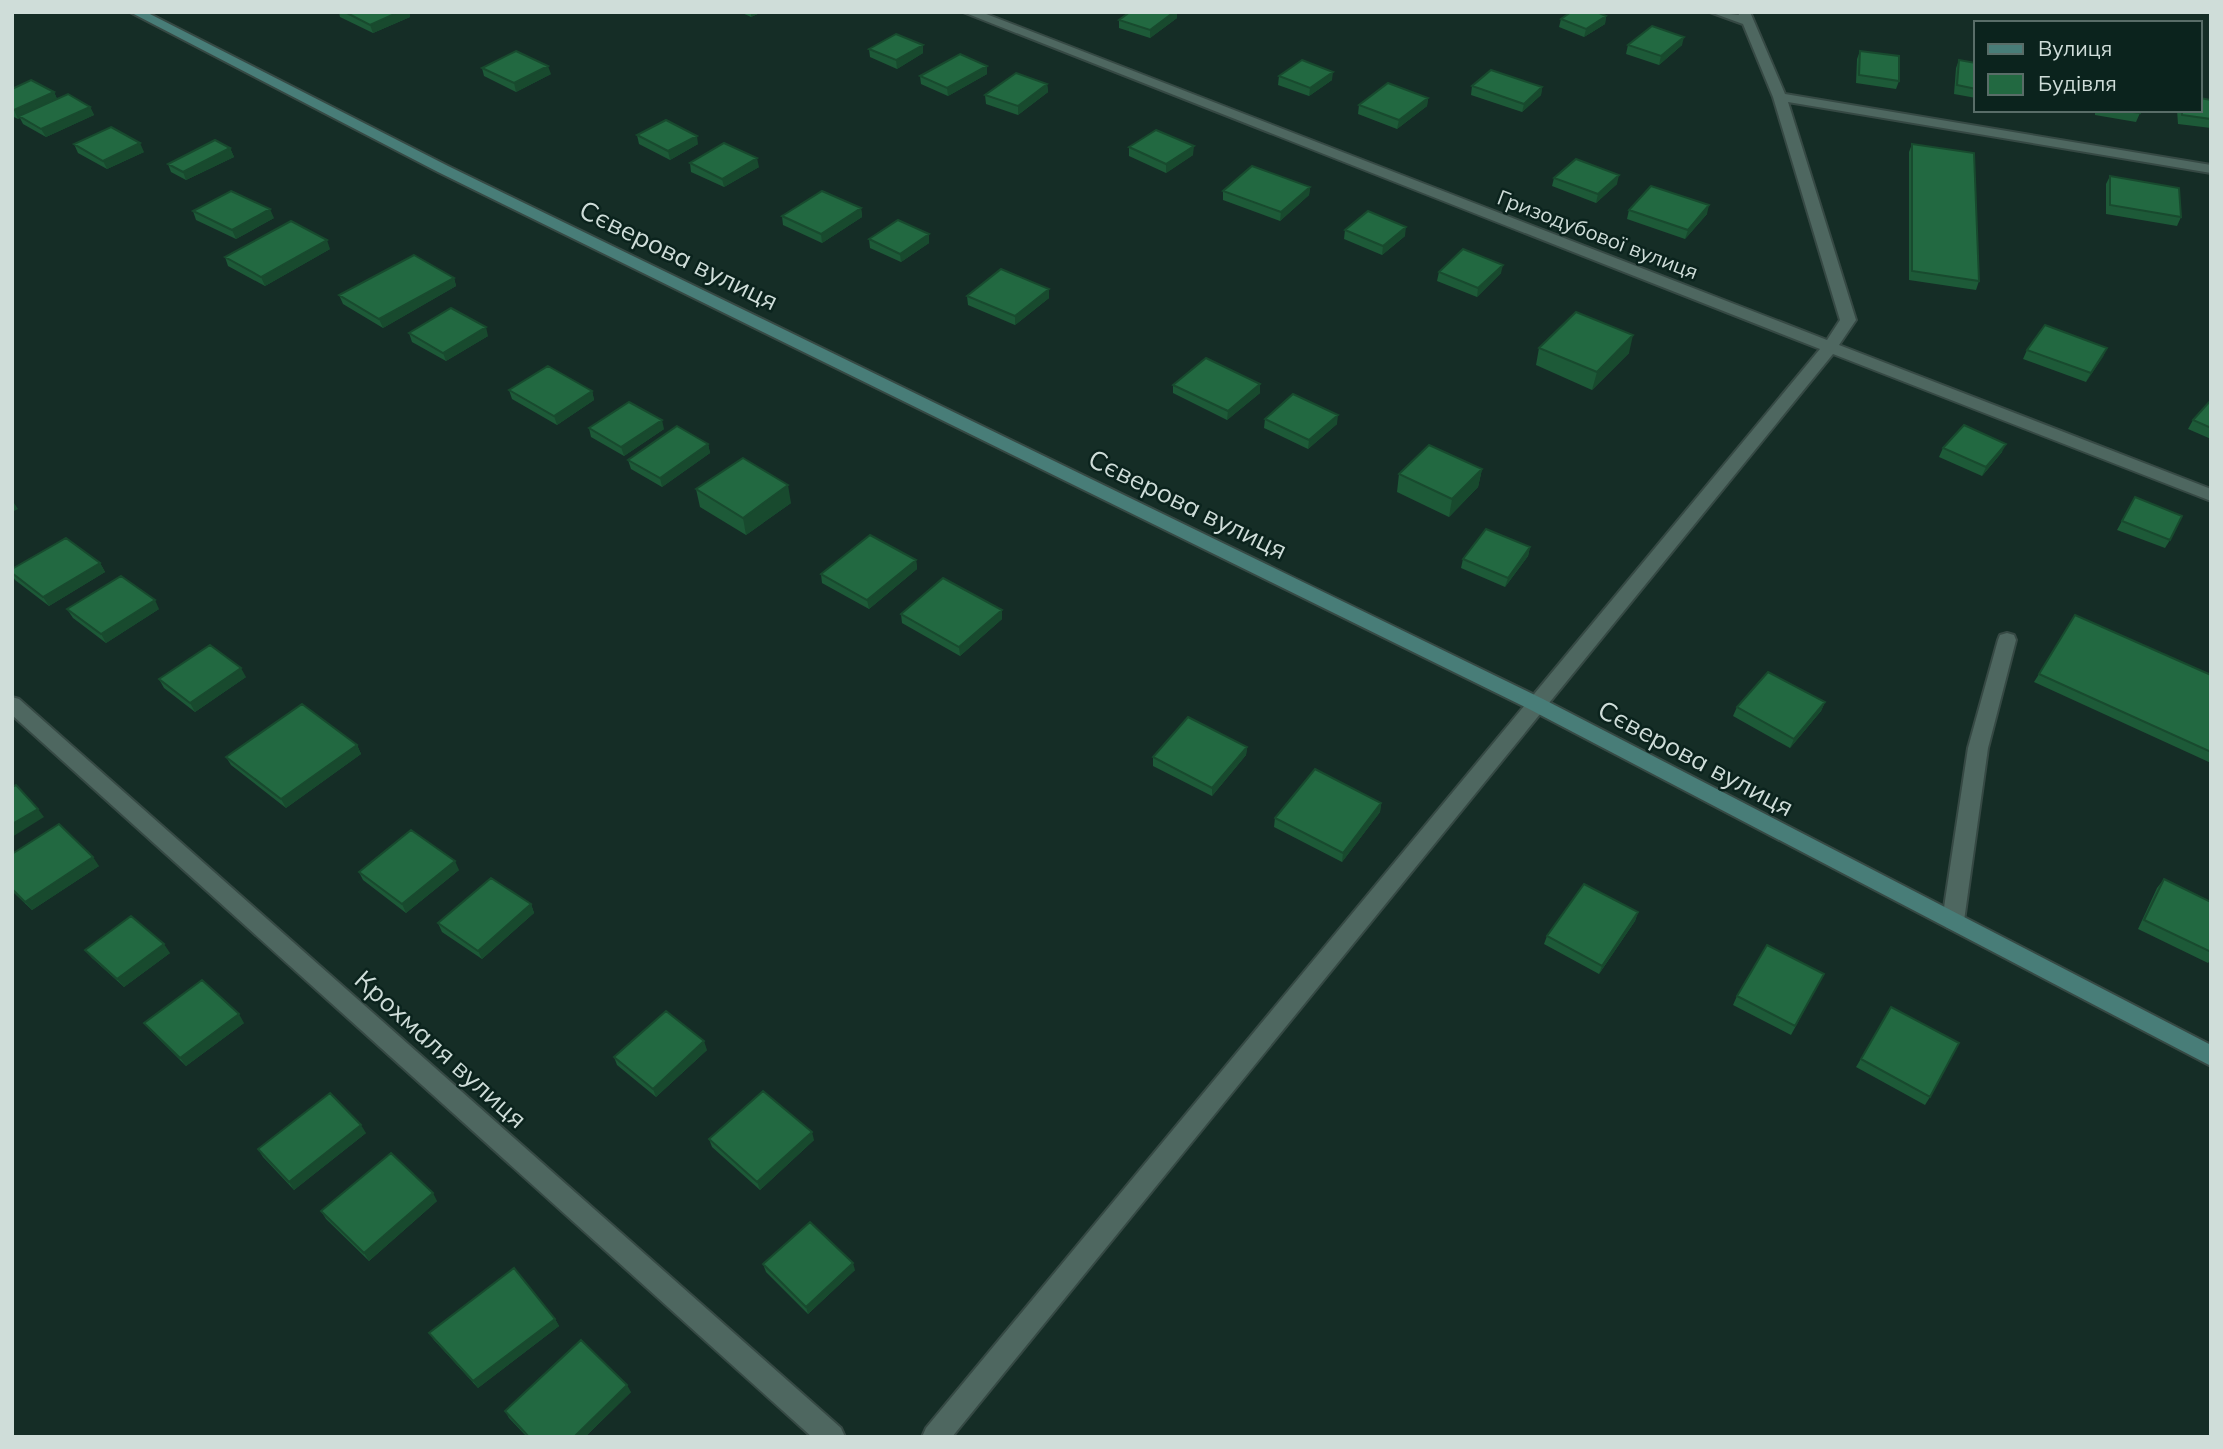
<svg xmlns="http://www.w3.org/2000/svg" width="2223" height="1449" font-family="Mulish,sans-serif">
<rect width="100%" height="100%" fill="#152d26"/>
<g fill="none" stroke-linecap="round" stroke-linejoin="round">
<g stroke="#364944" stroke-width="4">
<path id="service" d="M2007,633L2014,635L2016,640L1988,748L1964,921L1960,927L1953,930L1946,927L1942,921L1968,748L1998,640L2000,635Z"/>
</g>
<g stroke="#364944" stroke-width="4">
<path id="minor" d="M963,12H981L1827,340L1840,320L1773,97L1743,24L1710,12L1739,15L1738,12H1750L1785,94L2211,165V173L1788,102L1856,320L1839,345L2211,489V501L1833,354L952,1437H922L926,1428L1820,349Z
M12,697L19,699L841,1428L845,1437H812L12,715Z"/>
</g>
<g stroke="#364944" stroke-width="4">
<path id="secondary" d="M130,12H146L448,166L1543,699L2211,1045V1066L1529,709L438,172Z"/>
</g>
<use href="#service" fill="#4e6760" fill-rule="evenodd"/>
<use href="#minor" fill="#4e6760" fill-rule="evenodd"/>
<use href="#secondary" fill="#487d78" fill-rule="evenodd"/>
</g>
<path fill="#1d5a38" d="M339,12H409L410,17L373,33L340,17Z
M740,12H762L751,17Z
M1130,12H1177V18L1150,38L1119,28V20Z
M1606,16L1605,24L1584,37L1559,27L1561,19Z
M923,45V53L897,69L870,57L869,49Z
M1628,45H1682L1659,65L1626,54Z
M1860,51L1899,81L1896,89L1856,83L1857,59Z
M1959,60L1976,63V98L1954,94L1956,68Z
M482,68L551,74L516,92L484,76Z
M987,74L948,96L921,84L920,76Z
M1279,76L1332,80L1309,96L1278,85Z
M1047,84L1048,92L1018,115L986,104L985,95Z
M1472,86L1542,87L1541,95L1522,112L1471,95Z
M12,89L54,92L57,99L90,107L94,115L46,137L23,124L20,118L18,119L12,116Z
M1428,98L1427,106L1397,129L1358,114L1359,105Z
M2211,100V128L2178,124L2177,110H2200Z
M2095,110H2140V113L2136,122L2095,115Z
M637,135L698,144L670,160L639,144Z
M74,144L144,152L107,169L78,153Z
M1912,144L1979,281L1976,290L1909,280V152Z
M1129,147L1193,155L1166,173L1129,156Z
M230,148L234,157L186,180L171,172L168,164Z
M690,163L759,167L724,187L691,172Z
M2110,176L2181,217L2177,226L2106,214V184Z
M1554,178L1617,184L1596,203L1552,186Z
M1310,187L1309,195L1280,221L1223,200V191Z
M861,208L862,217L822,243L783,225L782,216Z
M1629,210L1707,214L1685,239L1627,219Z
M193,211L274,218L236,239L196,220Z
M1345,230L1405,236L1382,255L1344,239Z
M869,239L929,243L901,262L870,248Z
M330,249L265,286L228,266L225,257Z
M1439,272L1501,273L1477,297L1437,281Z
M454,278L456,286L383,328L343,304L339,295Z
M1049,289V298L1015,325L968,305L967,296Z
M409,333L488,336L446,361L412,342Z
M1539,348L1629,353L1592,390L1536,365Z
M2107,348L2086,382L2023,359L2027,350Z
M1260,384V393L1227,420L1173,393V385Z
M509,390L592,391L594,400L557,425L512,399Z
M2211,400V439L2188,429L2193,420Z
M1265,419L1337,424L1308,449L1264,428Z
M589,428L664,429L624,456L591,437Z
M708,444L710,453L662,487L631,469L628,460Z
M1943,448L2002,452L1982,476L1939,457Z
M1482,469L1478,487L1449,517L1397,492L1399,474Z
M696,489L791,503L746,535L700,507Z
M2135,497L2170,540L2165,548L2117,530Z
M1530,547L1528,556L1505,587L1461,568L1463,559Z
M916,560L917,569L869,609L822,583L821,574Z
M100,563L105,572L49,606L15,580L12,575V569Z
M67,609H159L106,643L73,618Z
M901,614L1002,619L960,656L902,623Z
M2039,674L2211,675V763L2034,682Z
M246,677L195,712L164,688L159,679Z
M1825,702L1821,711L1790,748L1733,716L1737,707Z
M357,745L361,754L286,808L231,765L226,757Z
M1247,747L1246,755L1212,796L1153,766V757Z
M1381,803L1380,812L1342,862L1274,827L1275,818Z
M12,854L99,866L32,910L12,891Z
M459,870L406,913L363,880L359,872Z
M2164,879L2211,902V959L2208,963L2138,929L2157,888Z
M531,904L534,913L482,959L442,932L438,923Z
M1638,912L1635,921L1599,974L1544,944L1547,936Z
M85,950L170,953L124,987L92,958Z
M1824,974L1791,1035L1733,1005L1737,996Z
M1891,1007L1930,1097L1925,1105L1856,1067Z
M144,1023H244L186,1066L151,1031Z
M707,1050L656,1097L617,1065L614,1057Z
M366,1133L294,1190L263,1157L258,1149Z
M709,1139L814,1140L760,1190L712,1147Z
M437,1201L369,1261L326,1219L321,1211Z
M763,1264L855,1270L808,1314L766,1272Z
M555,1319L559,1326L478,1388L434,1340L429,1333Z
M631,1392L585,1437H527L509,1418L505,1411Z"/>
<path fill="#184a2e" d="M399,12H409L410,17L373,33L370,25Z
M751,12H762L751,17Z
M1174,12H1177V18L1150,38V30Z
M1606,16L1605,24L1584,37L1586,29Z
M1684,37L1682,45L1659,65L1661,56Z
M923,45V53L897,69L896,60Z
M548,66L551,74L516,92L514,83Z
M987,66V74L948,96L947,88Z
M1333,72L1332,80L1309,96L1310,88Z
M1047,84L1048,92L1018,115V106Z
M1542,87L1541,95L1522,112L1524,104Z
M54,92L58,101L19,116L20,118L18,119L14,110Z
M1428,98L1427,106L1397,129L1399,120Z
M90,107L94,115L46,137L41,129Z
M697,136L698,144L670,160L668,151Z
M140,143L144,152L107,169L103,161Z
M1194,146L1193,155L1166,173V164Z
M230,148L234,157L186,180L183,172Z
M757,158L759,167L724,187L722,179Z
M1619,175L1617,184L1596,203L1598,194Z
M1310,187L1309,195L1280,221L1281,212Z
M1709,205L1707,214L1685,239L1688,230Z
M861,208L862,217L822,243L821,234Z
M270,209L274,218L236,239L232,230Z
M1406,227L1405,236L1382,255L1383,246Z
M929,234V243L901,262L900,254Z
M327,240L330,249L265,286L261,277Z
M1503,265L1501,273L1477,297L1478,288Z
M454,278L456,286L383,328L379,319Z
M1049,289V298L1015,325V316Z
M486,327L488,336L446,361L443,353Z
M1633,335L1629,353L1592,390L1597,372Z
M2107,348L2103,357L2086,382L2091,373Z
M1260,384V393L1227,420L1228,411Z
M592,391L594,400L557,425L554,416Z
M1338,415L1337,424L1308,449L1309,440Z
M662,420L664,429L624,456L621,447Z
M708,444L710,453L662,487L660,478Z
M2006,444L2002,452L1982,476L1986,467Z
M1482,469L1478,487L1449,517L1452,499Z
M788,485L791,503L746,535L743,518Z
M12,500L18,509L12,512Z
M1530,547L1528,556L1505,587L1508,578Z
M916,560L917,569L869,609L867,600Z
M100,563L105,572L49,606L43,597Z
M155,600L159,609L106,643L101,634Z
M1002,610V619L960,656L959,647Z
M241,668L246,677L195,712L190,703Z
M1825,702L1821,711L1790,748L1794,739Z
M357,745L361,754L286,808L281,799Z
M1247,747L1246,755L1212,796V788Z
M1381,803L1380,812L1342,862L1343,853Z
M38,809L44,817L12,837V824Z
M93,857L99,866L32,910L25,902Z
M455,861L459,870L406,913L402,904Z
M531,904L534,913L482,959L478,951Z
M1638,912L1635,921L1599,974L1602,966Z
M164,944L170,953L124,987L117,979Z
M239,1014L244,1023L186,1066L180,1058Z
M704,1041L707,1050L656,1097L653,1089Z
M361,1125L366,1133L294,1190L289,1182Z
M812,1132L814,1140L760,1190L757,1182Z
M433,1193L437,1201L369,1261L364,1253Z
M853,1263L855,1270L808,1314L806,1307Z
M555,1319L559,1326L478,1388L473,1381Z
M627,1385L631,1392L585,1437H574Z"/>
<path fill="#226941" stroke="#184a2e" stroke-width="2" d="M345,12H399L370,25Z
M1130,12H1174L1150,30L1119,20Z
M1571,12H1597L1606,16L1586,29L1561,19Z
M1652,26L1684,37L1661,56L1628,45Z
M896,34L923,45L896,60L869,49Z
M516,51L548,66L514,83L482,68Z
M1860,51L1899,56V81L1859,75Z
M960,54L987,66L947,88L920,76Z
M1302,60L1333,72L1310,88L1279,76Z
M1959,60L1976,63V89L1957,85Z
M1491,70L1542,87L1524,104L1472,86Z
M1016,73L1047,84L1018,106L985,95Z
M31,80L54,92L14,110H12V89Z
M1388,83L1428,98L1399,120L1359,105Z
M68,94L90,107L41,129L19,116Z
M2200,98L2211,100V119L2182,115V110H2200Z
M2120,110H2140V113Z
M666,120L697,136L668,151L637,135Z
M111,127L140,143L103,161L74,144Z
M1156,130L1194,146L1166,164L1129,147Z
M215,140L230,148L183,172L168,164Z
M724,143L757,158L722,179L690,163Z
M1912,144L1974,153L1979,281L1912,271Z
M1576,159L1619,175L1598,194L1554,178Z
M1252,166L1310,187L1281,212L1223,191Z
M2110,176L2179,188L2181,217L2110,205Z
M1651,186L1709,205L1688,230L1629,210Z
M231,191L270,209L232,230L193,211Z
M822,191L861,208L821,234L782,216Z
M1368,211L1406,227L1383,246L1345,230Z
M898,220L929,234L900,254L869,239Z
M291,221L327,240L261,277L225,257Z
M1463,249L1503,265L1478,288L1439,272Z
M414,255L454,278L379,319L339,295Z
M1001,269L1049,289L1015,316L967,296Z
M451,308L486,327L443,353L409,333Z
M1576,312L1633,335L1597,372L1539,348Z
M2045,325L2107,348L2091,373L2027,350Z
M1206,358L1260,384L1228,411L1173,385Z
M548,366L592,391L554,416L509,390Z
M1293,394L1338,415L1309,440L1265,419Z
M2211,400V428L2193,420Z
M629,402L662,420L621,447L589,428Z
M1964,425L2006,444L1986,467L1943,448Z
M677,426L708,444L660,478L628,460Z
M1429,445L1482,469L1452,499L1399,474Z
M743,458L788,485L743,518L696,489Z
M2135,497L2182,516L2170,540L2122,521Z
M1486,529L1530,547L1508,578L1463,559Z
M870,535L916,560L867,600L821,574Z
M66,538L100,563L43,597L12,573V569Z
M121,576L155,600L101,634L67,609Z
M943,578L1002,610L959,647L901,614Z
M2075,615L2211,675V752L2039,674Z
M210,645L241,668L190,703L159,679Z
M1768,672L1825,702L1794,739L1737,707Z
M302,704L357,745L281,799L226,757Z
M1188,717L1247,747L1212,788L1153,757Z
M1315,769L1381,803L1343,853L1275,818Z
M16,785L38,809L12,824V787Z
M59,824L93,857L25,902L12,889V854Z
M411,830L455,861L402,904L359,872Z
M491,878L531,904L478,951L438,923Z
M2164,879L2211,902V952L2144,920Z
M1584,884L1638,912L1602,966L1547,936Z
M131,916L164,944L117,979L85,950Z
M1767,945L1824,974L1795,1026L1737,996Z
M202,980L239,1014L180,1058L144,1023Z
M1891,1007L1959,1043L1930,1097L1861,1059Z
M666,1011L704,1041L653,1089L614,1057Z
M763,1091L812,1132L757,1182L709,1139Z
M330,1093L361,1125L289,1182L258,1149Z
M391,1153L433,1193L364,1253L321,1211Z
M810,1222L853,1263L806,1307L763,1264Z
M514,1268L555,1319L473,1381L429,1333Z
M581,1340L627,1385L574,1437H529L505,1411Z"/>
<g text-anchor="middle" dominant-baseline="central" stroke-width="5" stroke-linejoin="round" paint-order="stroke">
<g font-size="21" fill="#cfddd9" stroke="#0b231d">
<text transform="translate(1598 234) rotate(21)">Гризодубової вулиця</text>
</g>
<g font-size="26" fill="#cfddd9" stroke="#0b231d">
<text transform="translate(679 255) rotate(26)">Сєверова вулиця</text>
<text transform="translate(1188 504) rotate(26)">Сєверова вулиця</text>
<text transform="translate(1696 758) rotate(28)">Сєверова вулиця</text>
<text transform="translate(441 1049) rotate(42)">Крохмаля вулиця</text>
</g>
</g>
<rect width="2223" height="1449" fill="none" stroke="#cfddd9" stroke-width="28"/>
<rect x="1974" y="21" width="228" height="91" fill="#0b231d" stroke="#596d68" stroke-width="2"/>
<rect x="1988" y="44" width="35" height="10" fill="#487d78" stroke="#596d68" stroke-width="2"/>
<text x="2038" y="56" font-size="21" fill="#cfddd9">Вулиця</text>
<rect x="1988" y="74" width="35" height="21" fill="#226941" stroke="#596d68" stroke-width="2"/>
<text x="2038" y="91" font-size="21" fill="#cfddd9">Будівля</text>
</svg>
